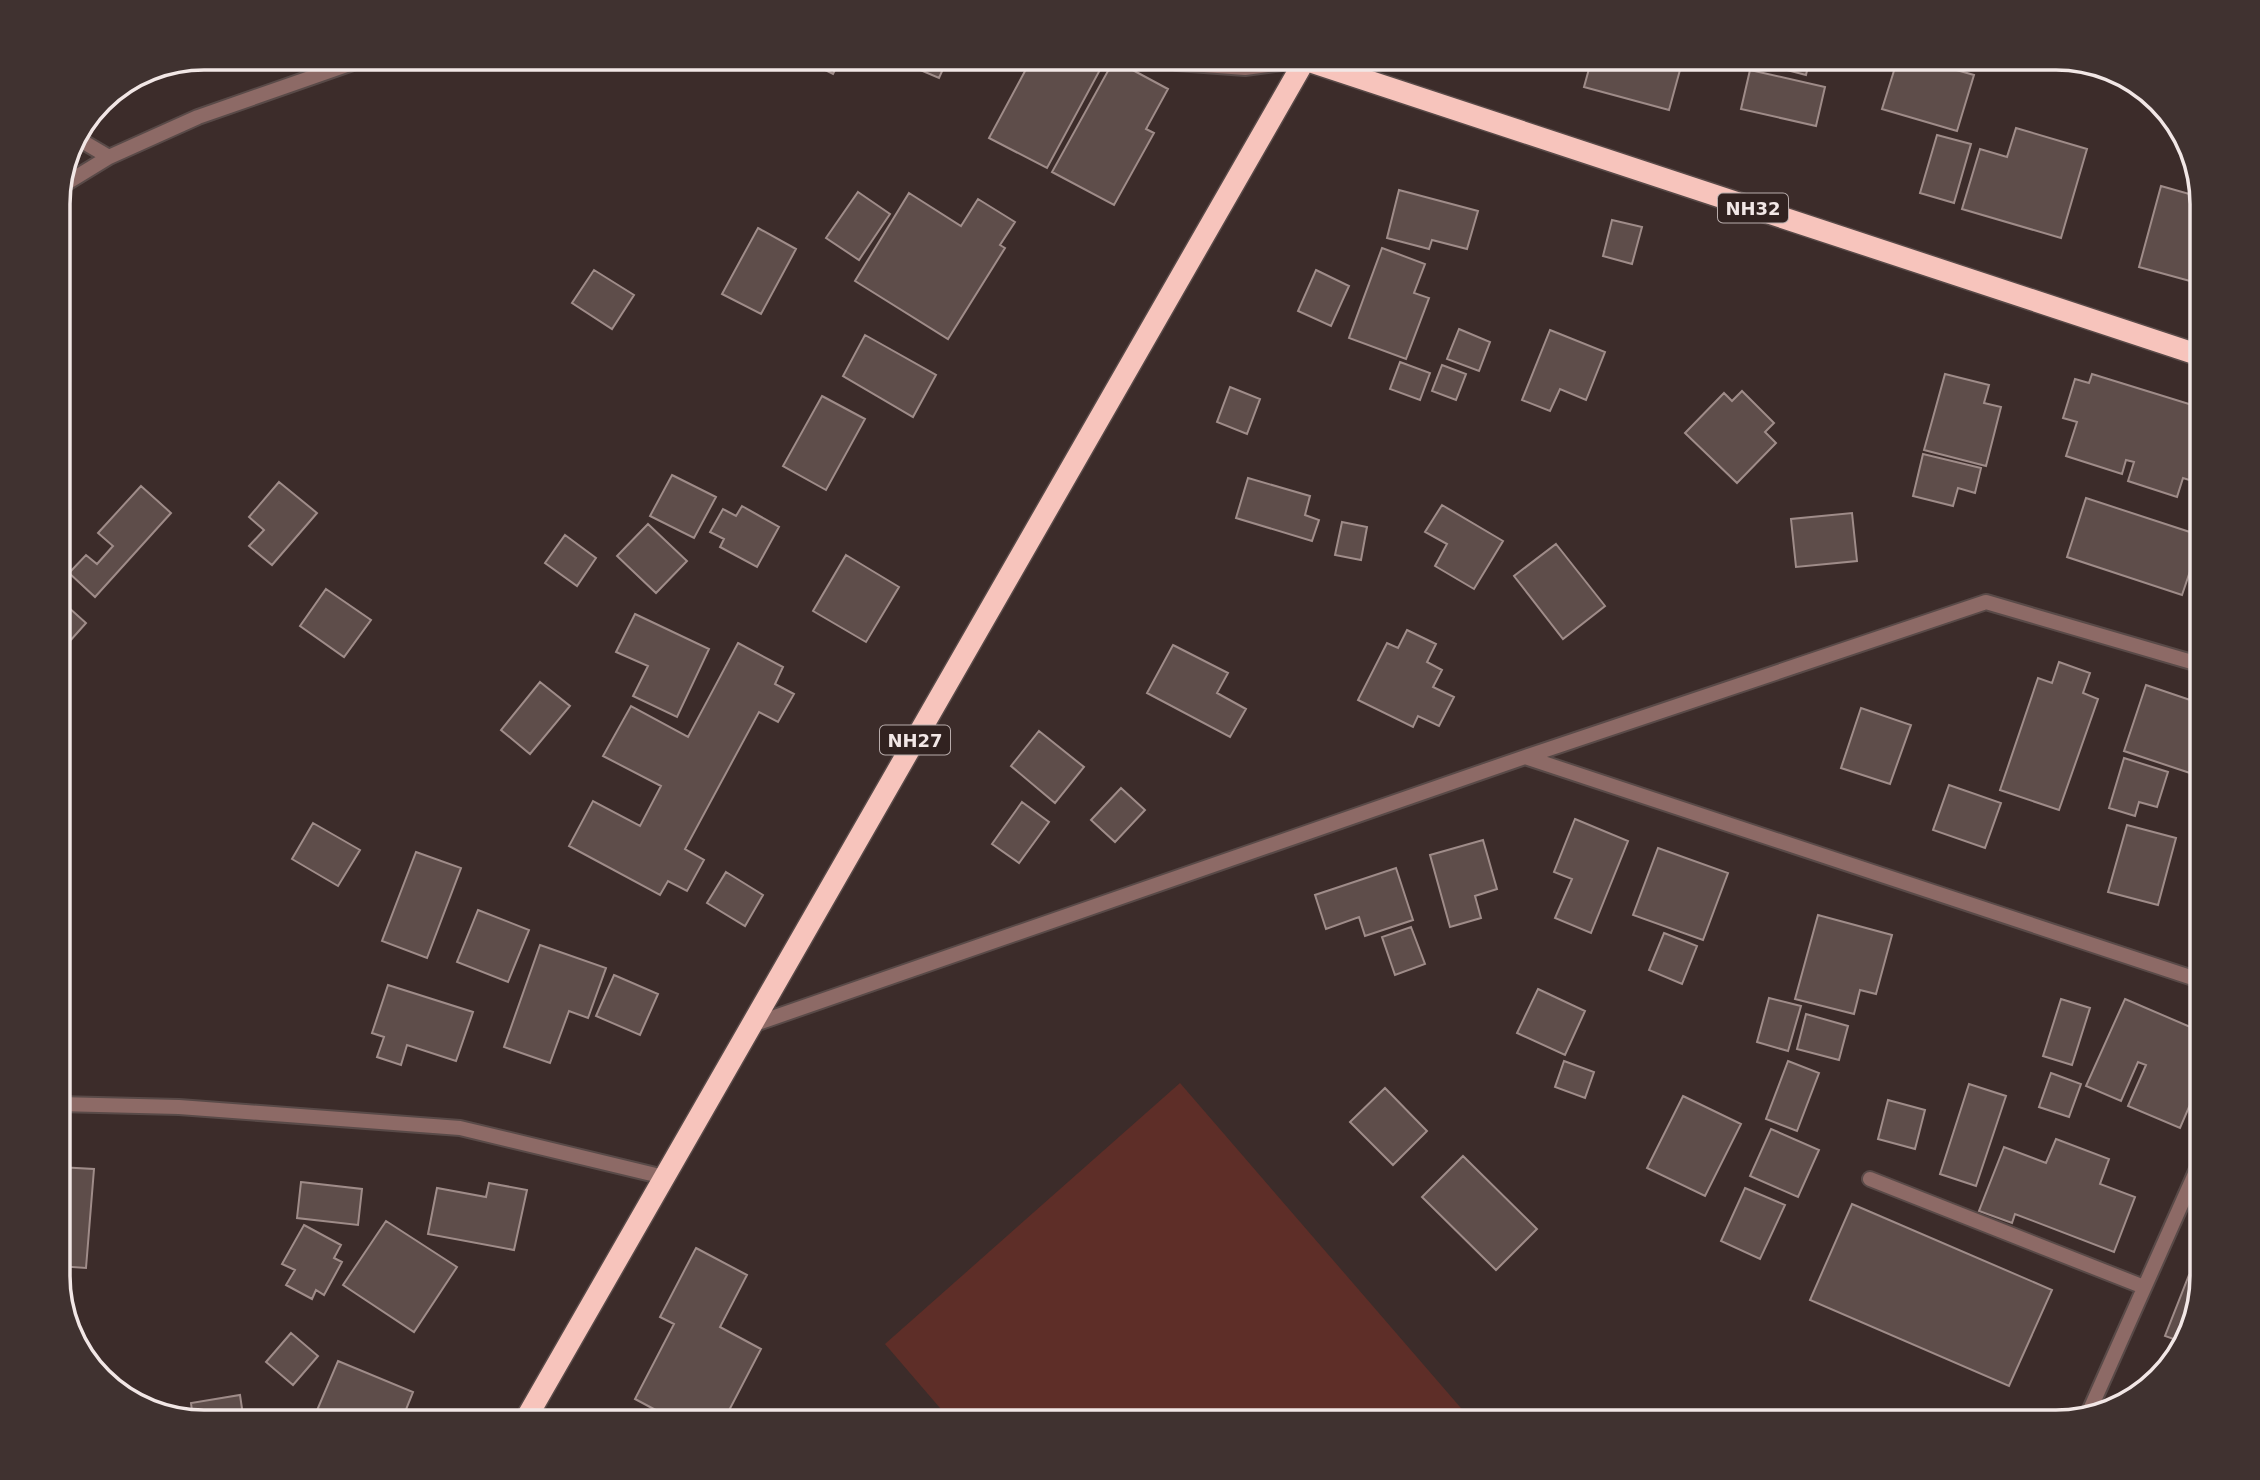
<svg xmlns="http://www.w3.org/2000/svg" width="2260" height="1480" font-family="'DejaVu Sans',sans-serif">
<rect width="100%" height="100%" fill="#3c2c2a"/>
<path fill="#5e2e28" d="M1180,1083L1473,1422H952L885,1344Z"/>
<path fill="#5e4d4a" stroke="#9f8c89" stroke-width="2" d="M809,58H841L833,74L807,61Z
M892,58H948L939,78Z
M1032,58H1082L1101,68L1047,168L989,138Z
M1592,58L1683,59L1669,110L1584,87Z
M1769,58H1810L1806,75L1767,65Z
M1898,58H1914L1974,75L1957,131L1882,109Z
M1114,60L1168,89L1146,129L1154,133L1114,205L1052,172Z
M1750,70L1825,87L1816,126L1741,109Z
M2016,128L2087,149L2061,238L1962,209L1980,149L2007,157Z
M1937,135L1971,144L1954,203L1920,193Z
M2161,186L2200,197L2202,250L2199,249L2190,281L2139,267Z
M1399,190L1478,211L1467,249L1432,240L1429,249L1387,238Z
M858,192L890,214L859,260L826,238Z
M909,193L961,226L978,199L1015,222L1000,245L1005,248L948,339L855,281Z
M1612,220L1642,227L1632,264L1603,256Z
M758,228L796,249L761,314L722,294Z
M1382,248L1425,264L1414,293L1429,298L1406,359L1349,338Z
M594,270L634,295L612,329L572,303Z
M1316,270L1349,286L1331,326L1298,311Z
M1459,329L1490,342L1479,371L1447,359Z
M1550,330L1605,352L1586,400L1560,389L1550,411L1522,400Z
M865,335L936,375L913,417L843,376Z
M1400,362L1430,373L1420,400L1390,389Z
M1442,365L1466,374L1456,400L1432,391Z
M1945,374L1989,385L1984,403L2001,407L1986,466L1924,450Z
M2092,374L2202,408V484L2183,478L2177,497L2128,481L2134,462L2126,460L2122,474L2066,456L2077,422L2063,418L2075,379L2089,383Z
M1230,387L1260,399L1247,434L1217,422Z
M1742,391L1774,423L1765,432L1776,443L1737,483L1685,433L1724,393L1732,401Z
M822,396L865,419L826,490L783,466Z
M1923,454L1981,468L1975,493L1958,488L1953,506L1913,496Z
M672,475L716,497L694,538L650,516Z
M1248,478L1310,496L1305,515L1319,520L1312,541L1236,518Z
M279,482L317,513L272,565L249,546L264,530L249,517Z
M141,486L171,513L95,597L69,573L86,555L97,564L113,546L98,533Z
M2086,498L2202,536L2182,595L2067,557Z
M1442,505L1503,541L1474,589L1435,566L1447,544L1425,532Z
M742,506L779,527L757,567L720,547L724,539L710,532L723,509L736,516Z
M1852,513L1857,561L1796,567L1791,519Z
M1342,522L1367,527L1361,560L1335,555Z
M648,524L687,561L656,593L617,556Z
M565,535L596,558L577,586L545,563Z
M1556,544L1605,606L1563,639L1514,576Z
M846,555L899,587L866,642L813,611Z
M2202,571V595L2195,593Z
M326,589L371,620L344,657L300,626Z
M58,598L86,623L62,650L58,647Z
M635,614L709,649L677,717L633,696L648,666L616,652Z
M1407,630L1436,644L1427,662L1442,670L1433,687L1454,697L1439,726L1418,716L1413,727L1358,700L1387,643L1398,648Z
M738,643L783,667L775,684L794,694L778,722L759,712L685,849L704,860L687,891L668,881L660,895L569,846L593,801L640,826L661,786L603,756L631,706L688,737Z
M1173,645L1228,673L1217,693L1246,709L1230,737L1147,693Z
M2059,662L2090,673L2083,693L2098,699L2059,810L2000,790L2038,678L2052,683Z
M540,682L570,706L530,754L501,730Z
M2146,685L2202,704V777L2124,751Z
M1861,708L1911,725L1890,784L1841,768Z
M1039,731L1084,767L1055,803L1011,766Z
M2124,758L2168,772L2157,807L2139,802L2135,816L2109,808Z
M1949,785L2001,803L1985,848L1933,830Z
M1121,788L1145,810L1115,842L1091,820Z
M1022,802L1049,822L1019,863L992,844Z
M1575,819L1628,841L1591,933L1555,918L1572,879L1554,872Z
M313,823L360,850L338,886L292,859Z
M2127,825L2176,838L2158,905L2108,892Z
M1483,840L1497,889L1475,896L1481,918L1450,927L1430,855Z
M1658,848L1728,873L1703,940L1633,915Z
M416,852L461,868L427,958L382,941Z
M1396,868L1413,920L1365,936L1359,917L1326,929L1315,895Z
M726,872L763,895L745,926L707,903Z
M478,910L529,930L508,982L457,962Z
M1818,915L1892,935L1876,994L1860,990L1854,1014L1795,999Z
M1411,927L1425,964L1395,975L1382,937Z
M1664,933L1697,946L1682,984L1649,970Z
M540,945L606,968L588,1018L569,1011L550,1063L504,1047Z
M614,975L658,994L640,1035L596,1016Z
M388,985L473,1012L456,1061L407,1045L401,1065L377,1057L384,1037L372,1033Z
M1538,989L1585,1011L1565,1055L1517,1033Z
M1769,998L1801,1006L1788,1051L1757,1042Z
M2061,999L2090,1008L2072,1065L2043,1056Z
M2125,999L2202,1032V1077L2180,1128L2128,1106L2146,1065L2138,1062L2121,1101L2086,1086Z
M1806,1014L1848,1026L1839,1060L1797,1049Z
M1564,1061L1594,1072L1585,1098L1555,1087Z
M1788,1061L1819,1073L1797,1131L1766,1119Z
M2051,1073L2081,1084L2069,1117L2039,1107Z
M1969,1084L2006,1096L1976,1186L1940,1174Z
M1385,1088L1427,1131L1393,1165L1350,1122Z
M1683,1096L1741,1124L1705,1196L1647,1168Z
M1888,1100L1925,1110L1915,1149L1878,1139Z
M1771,1129L1819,1150L1798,1197L1750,1176Z
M2056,1139L2109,1159L2100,1184L2135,1197L2114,1252L2015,1214L2012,1223L1979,1211L2004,1147L2046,1163Z
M1463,1156L1537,1229L1496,1270L1422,1197Z
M58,1167L94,1169L86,1268L58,1266Z
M301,1182L362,1189L358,1225L297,1218Z
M489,1183L527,1190L514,1250L428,1234L437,1188L486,1197Z
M1745,1188L1785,1205L1760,1259L1721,1241Z
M1852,1204L2052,1290L2009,1386L1810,1300Z
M386,1221L457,1267L414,1332L343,1285Z
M304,1225L341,1245L334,1258L342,1262L324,1295L316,1290L312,1299L286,1285L295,1270L282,1264Z
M696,1248L747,1275L720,1327L761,1349L723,1422H664L667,1416L635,1399L674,1324L660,1317Z
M2189,1275L2201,1279L2182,1342L2165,1336Z
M291,1333L318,1356L293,1385L266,1362Z
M338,1361L413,1392L401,1422H354L346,1419L345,1422H312Z
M240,1395L244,1422H204L193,1419L191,1403Z"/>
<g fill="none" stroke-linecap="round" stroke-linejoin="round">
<g stroke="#594a48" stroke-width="18">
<path id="street" d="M1169,58L1177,63L1245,68L1305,60
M75,137L109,157
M60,187L109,157L198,117L367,58
M1525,757L2202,981
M752,1025L1525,757L1986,602L2202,665
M58,1104L179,1107L460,1128L664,1177
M1870,1179L2144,1287
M2088,1414L2202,1158"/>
</g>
<g stroke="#594a48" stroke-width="24">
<path id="highway" d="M1305,60L2202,356
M524,1422L1306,58"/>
</g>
<use href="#street" stroke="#8d6a66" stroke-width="14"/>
<use href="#highway" stroke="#f7c4bc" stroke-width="21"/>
</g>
<g text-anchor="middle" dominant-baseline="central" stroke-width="5" stroke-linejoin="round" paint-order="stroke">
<g fill="#312220" stroke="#b8acab" stroke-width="2">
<rect x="1718" y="193.5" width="70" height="29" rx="5"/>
<rect x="880" y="725.5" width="70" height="29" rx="5"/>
</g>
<g font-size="18" font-weight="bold" fill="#f2e7e6">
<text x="1753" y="208">NH32</text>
<text x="915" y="740">NH27</text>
</g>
</g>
<path d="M0 0H2260V1480H0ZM204 70H2056A134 134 0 0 1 2190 204V1276A134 134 0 0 1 2056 1410H204A134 134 0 0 1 70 1276V204A134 134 0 0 1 204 70Z" fill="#403230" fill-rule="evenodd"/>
<path fill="none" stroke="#f2e7e6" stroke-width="3.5" d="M204 70H2056A134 134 0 0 1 2190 204V1276A134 134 0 0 1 2056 1410H204A134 134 0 0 1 70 1276V204A134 134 0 0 1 204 70Z"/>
</svg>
